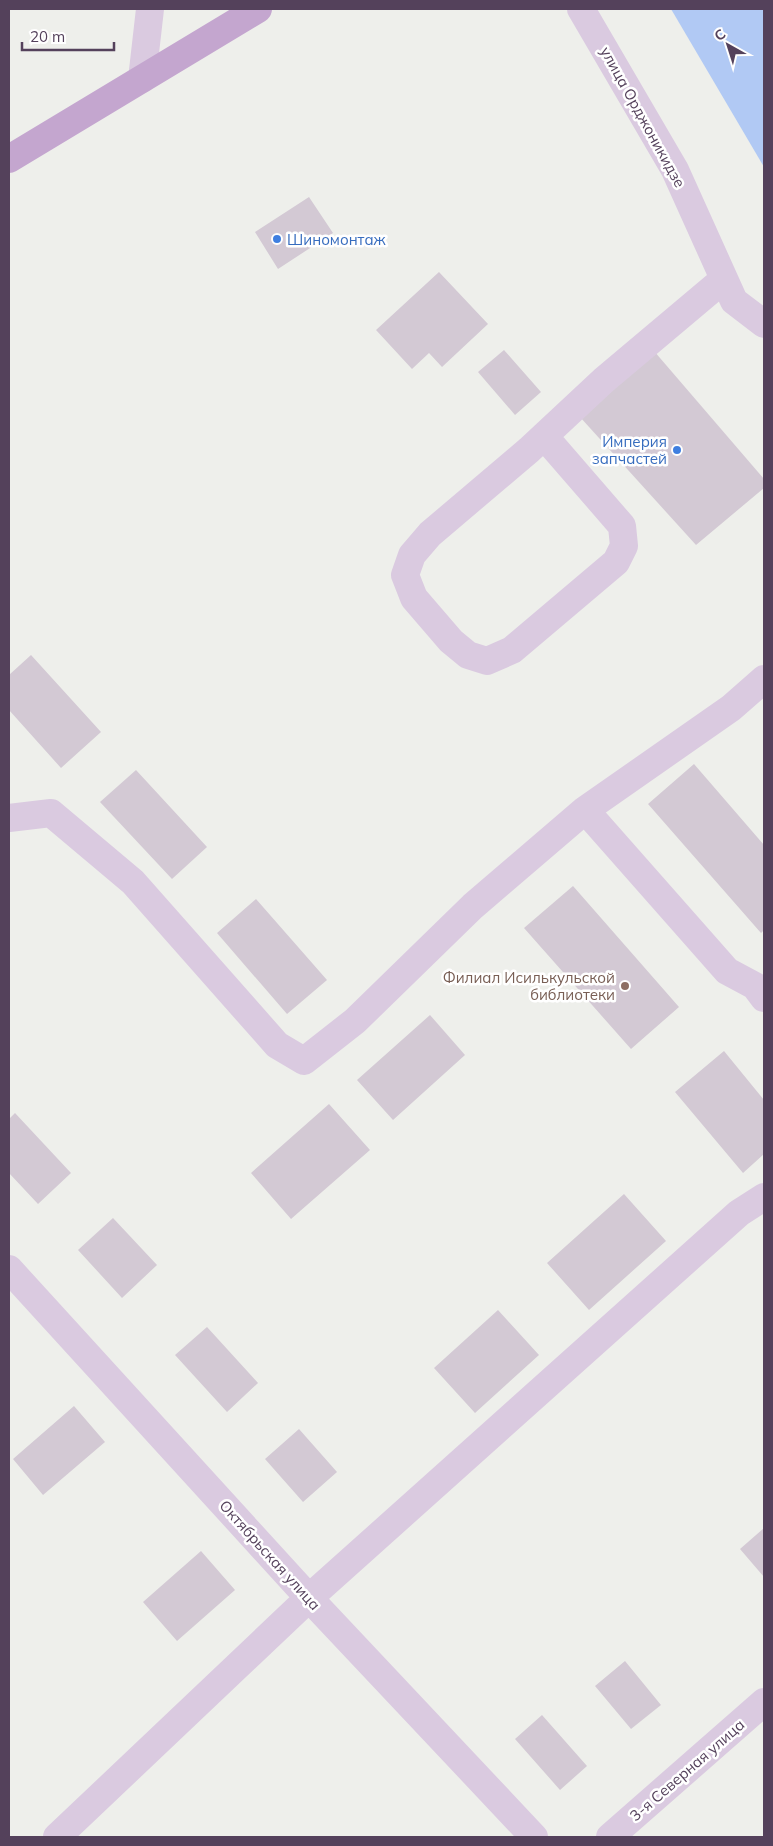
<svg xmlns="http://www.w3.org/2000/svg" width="773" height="1846" font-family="Mulish,sans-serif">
<rect width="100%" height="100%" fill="#eeefeb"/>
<path fill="#b1c9f4" d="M671,9H764V167Z"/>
<path fill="#d3c9d4" d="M309,197L333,233L278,269L255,232Z
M439,272L488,324L442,367L429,353L412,369L376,330Z
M504,350L541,392L515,415L478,372Z
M654,351L764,479V488L696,545L580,417Z
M31,655L101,732L61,768L9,710V675Z
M694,764L764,845V930L761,933L648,804Z
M136,770L207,847L172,879L100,802Z
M573,886L679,1007L631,1049L524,928Z
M256,899L327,980L287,1014L217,933Z
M430,1015L465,1055L393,1120L357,1080Z
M724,1051L764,1100V1154L743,1173L675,1092Z
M329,1104L370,1150L291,1219L251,1173Z
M15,1113L71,1173L38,1204L9,1173V1119Z
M624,1194L666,1241L589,1310L547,1263Z
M113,1218L157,1265L122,1298L78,1250Z
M498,1310L539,1355L475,1413L434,1368Z
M207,1327L258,1383L227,1412L175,1355Z
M74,1406L105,1442L43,1495L13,1459Z
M299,1429L337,1472L303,1502L265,1459Z
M764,1528V1577L740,1549Z
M201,1551L235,1590L177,1641L143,1602Z
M625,1661L661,1705L631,1729L595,1686Z
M542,1715L587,1766L560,1790L515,1739Z"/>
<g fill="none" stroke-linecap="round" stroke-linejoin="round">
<path stroke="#dacae0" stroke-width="28" d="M581,9L675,170L734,301L764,324
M142,79L150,9
M544,436L622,526L624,546L616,562L512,650L487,661L468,655L451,641L414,598L405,575L412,555L430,534L529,450L604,380L724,279
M585,810L727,971L755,986L764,998
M9,818L51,813L133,882L277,1045L304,1061L355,1021L473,906L585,810L731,708L764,679
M9,1269L309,1598L534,1837
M57,1837L309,1598L739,1213L764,1197
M610,1837L764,1702"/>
<path stroke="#c4a6cf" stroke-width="28" d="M9,159L258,9"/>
</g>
<g fill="#3f7fe0" stroke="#fff" stroke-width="2">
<circle cx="277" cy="239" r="5"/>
<circle cx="677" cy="450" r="5"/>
</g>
<circle fill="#8d6e63" stroke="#fff" stroke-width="2" cx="625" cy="986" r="5"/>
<g text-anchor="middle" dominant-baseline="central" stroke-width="5" stroke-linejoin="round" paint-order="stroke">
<g font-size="15" fill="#54415b" stroke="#fff">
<text transform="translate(643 117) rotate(61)">улица Орджоникидзе</text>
<text transform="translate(270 1555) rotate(48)">Октябрьская улица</text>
<text transform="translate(687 1770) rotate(-41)">3-я Северная улица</text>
</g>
<g font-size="15" fill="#366cbe" stroke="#fff" text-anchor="start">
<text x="287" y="239">Шиномонтаж</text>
<text x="667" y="441" text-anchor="end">Империя<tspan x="667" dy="17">запчастей</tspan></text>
</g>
<g font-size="15" fill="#785e54" stroke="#fff" text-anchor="end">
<text x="615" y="977">Филиал Исилькульской<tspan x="615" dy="17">библиотеки</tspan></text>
</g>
</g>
<rect width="773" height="1846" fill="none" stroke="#54415b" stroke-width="20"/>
<g transform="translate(728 45) rotate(321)" stroke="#ffffff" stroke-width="4" paint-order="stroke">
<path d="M0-4L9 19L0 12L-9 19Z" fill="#54415b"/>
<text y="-8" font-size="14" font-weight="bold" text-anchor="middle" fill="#54415b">С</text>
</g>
<path d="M22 42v8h92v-8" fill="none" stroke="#54415b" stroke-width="2.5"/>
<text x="30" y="42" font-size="15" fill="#54415b" stroke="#ffffff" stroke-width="4" paint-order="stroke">20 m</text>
</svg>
